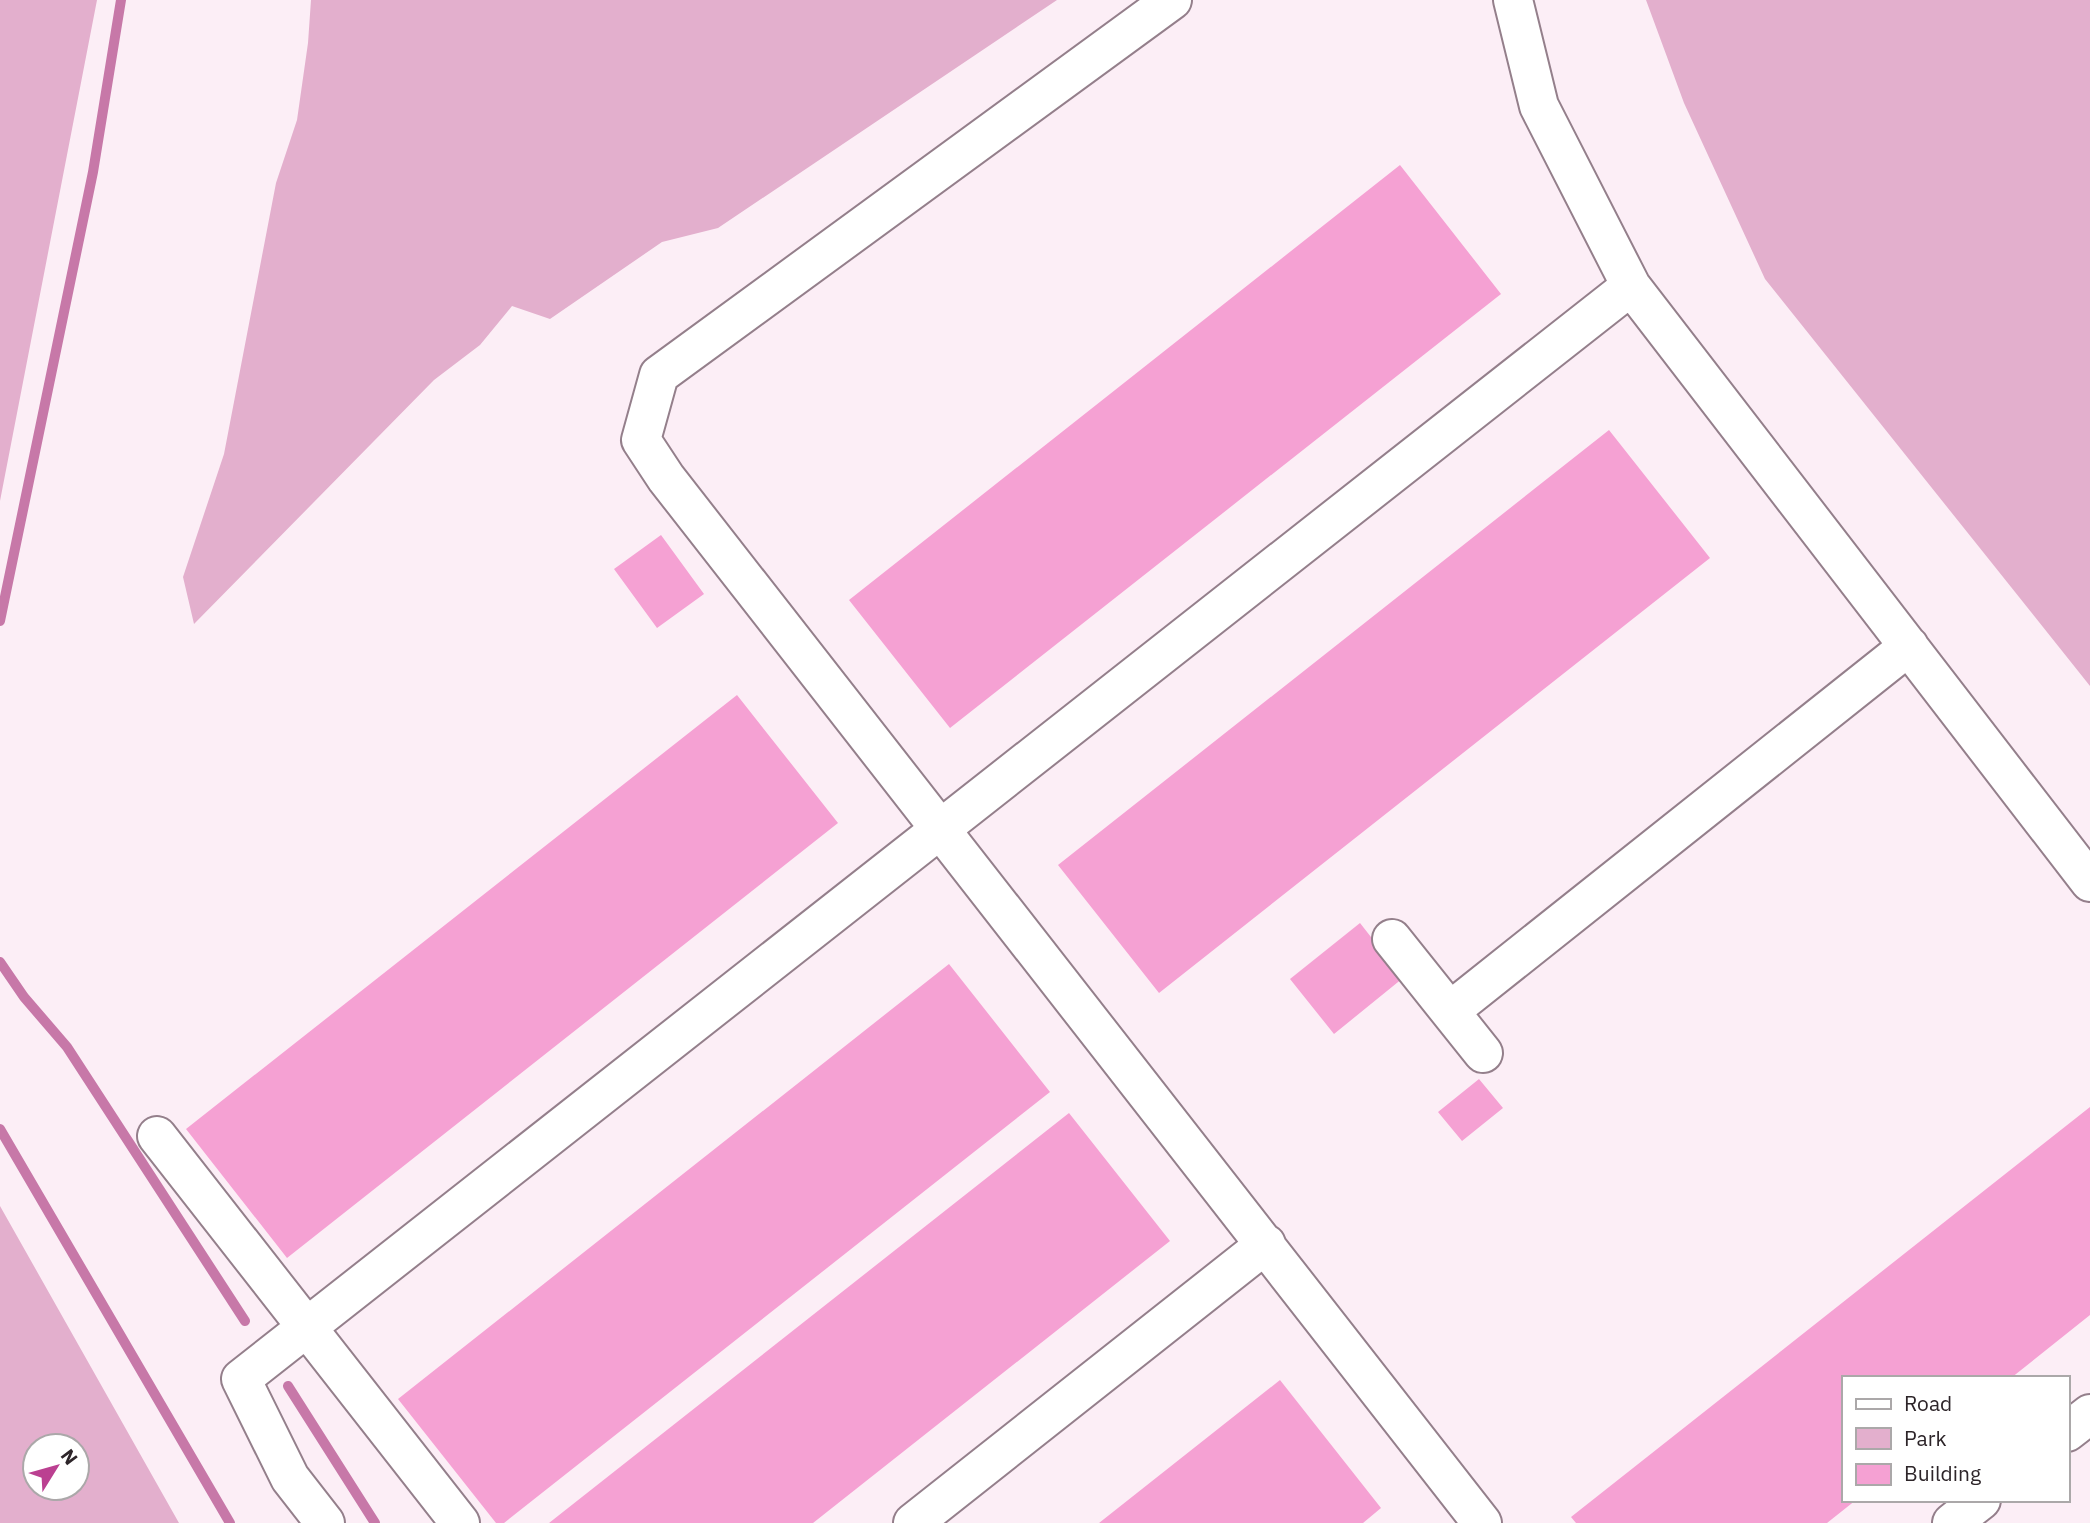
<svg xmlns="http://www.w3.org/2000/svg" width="2090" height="1523" font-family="'IBM Plex Sans',sans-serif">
<rect width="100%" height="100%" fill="#fceef6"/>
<path fill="#e3afcd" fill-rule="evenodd" d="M0,0H97L0,501Z
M311,0H1057L718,228L662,242L550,319L512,306L480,345L434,380L194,624L183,577L224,454L276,183L297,120L308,43Z
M1646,0H2090V686L1765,279L1684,103Z
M0,1206L179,1523H0ZM77,1446V1488H35V1446Z"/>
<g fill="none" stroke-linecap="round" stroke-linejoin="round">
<path stroke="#c778a8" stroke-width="10" d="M0,621L93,172L121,0
M0,962L24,997L67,1047L245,1321
M0,1129L230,1523
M288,1386L375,1523"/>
</g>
<path fill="#f5a1d3" d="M1400,165L1501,294L950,728L849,600Z
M1609,430L1710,558L1159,993L1058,865Z
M661,535L704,594L657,628L614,569Z
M737,695L838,823L287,1258L186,1129Z
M1360,923L1403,978L1334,1034L1290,979Z
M949,964L1050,1092L504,1523H496L398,1399Z
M1479,1079L1503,1108L1462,1141L1438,1112Z
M2090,1107V1315L2011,1378H1843V1500H1856L1827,1523H1576L1571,1517Z
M1069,1113L1170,1241L813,1523H549Z
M1280,1380L1381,1508L1363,1523H1099Z"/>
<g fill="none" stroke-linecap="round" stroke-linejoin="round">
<g stroke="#947f8b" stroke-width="42">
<path id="minor" d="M1172,0L659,375L641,440L666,478L1482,1523
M1513,0L1539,106L1631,286L2090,882
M1392,939L1483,1053
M1450,1011L1909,646
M157,1136L460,1523
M2067,1432L2090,1414
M325,1523L290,1478L241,1379L1631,286
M913,1523L1266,1244
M1952,1523L1981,1500"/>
</g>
<use href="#minor" stroke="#fff" stroke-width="38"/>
</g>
<rect x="1842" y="1376" width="228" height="126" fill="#ffffff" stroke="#aba8a9" stroke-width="2"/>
<rect x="1856" y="1399" width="35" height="10" fill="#ffffff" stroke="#aba8a9" stroke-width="2"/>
<text x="1904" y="1411" font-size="21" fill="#2d2529">Road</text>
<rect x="1856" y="1428" width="35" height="21" fill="#e3afcd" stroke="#aba8a9" stroke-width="2"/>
<text x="1904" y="1446" font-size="21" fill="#2d2529">Park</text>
<rect x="1856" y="1464" width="35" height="21" fill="#f5a1d3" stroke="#aba8a9" stroke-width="2"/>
<text x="1904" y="1481" font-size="21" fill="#2d2529">Building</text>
<g transform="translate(56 1467) rotate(53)"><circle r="33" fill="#ffffff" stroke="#aba8a9" stroke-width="2"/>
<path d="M0-5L12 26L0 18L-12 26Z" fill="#bb4091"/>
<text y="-10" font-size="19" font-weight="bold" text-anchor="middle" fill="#2d2529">N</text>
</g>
</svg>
